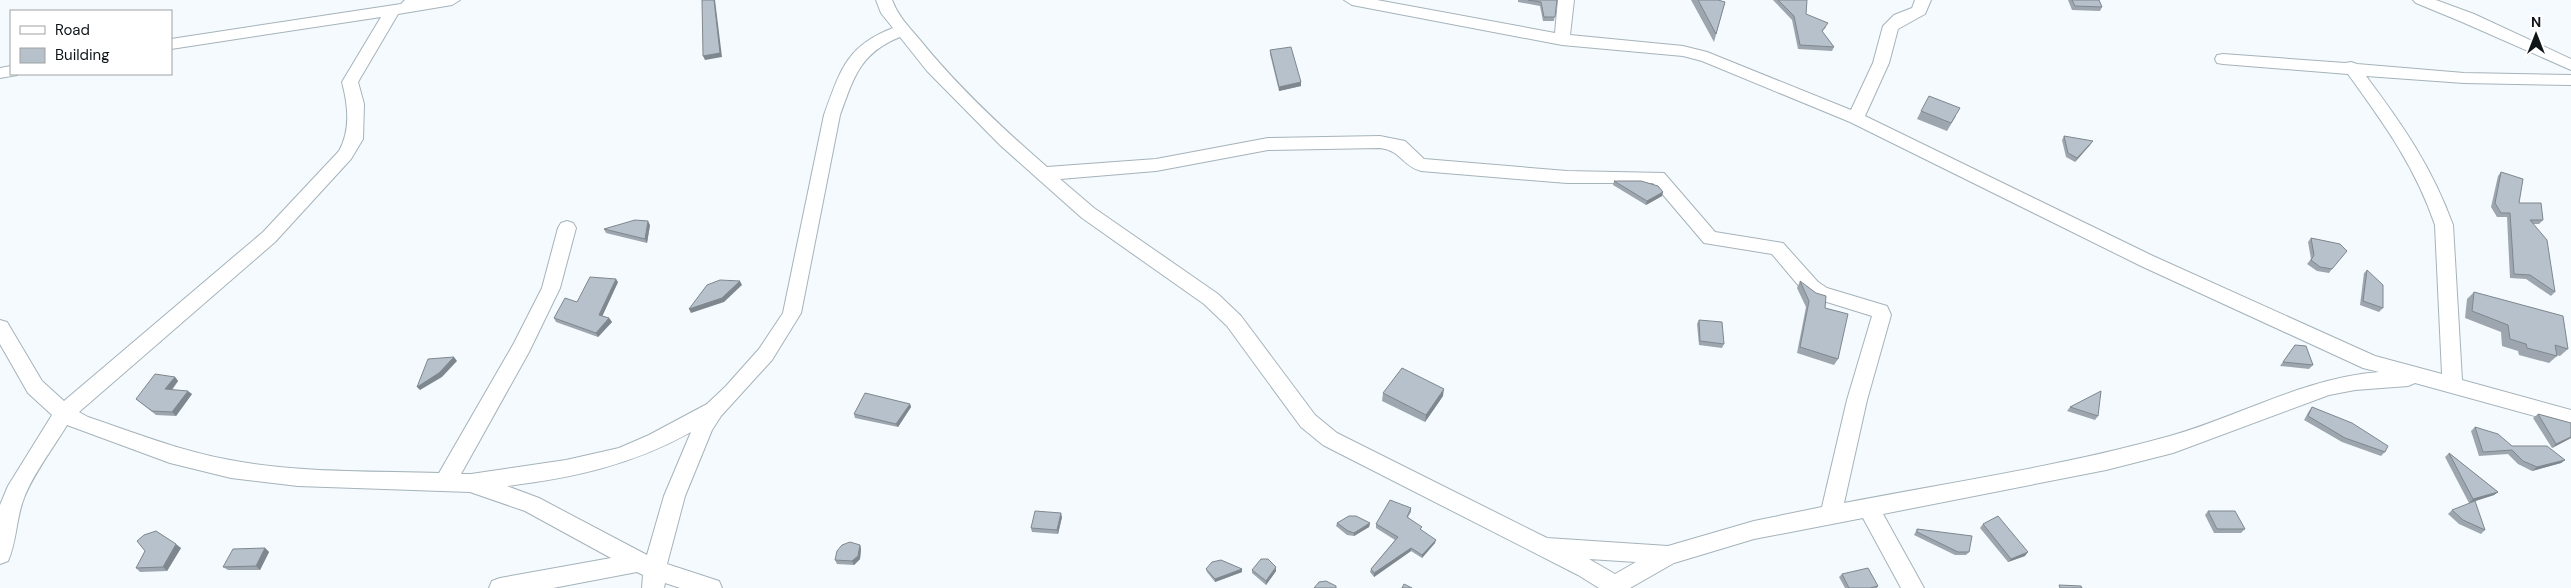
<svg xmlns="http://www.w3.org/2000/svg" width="2571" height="588" font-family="'DM Sans',sans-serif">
<rect width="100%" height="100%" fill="#f4fafd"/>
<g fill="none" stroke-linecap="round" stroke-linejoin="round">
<g stroke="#a5b3bb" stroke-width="2">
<path id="street" d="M405,0H460L452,5L398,14L358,82L364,104L363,139L351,159L275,242L79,412L88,417C135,433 181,451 230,460C298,473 370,471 439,473L514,343L542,288L558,228L561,223L567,221L573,223L576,228L560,288L529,352L461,474H471L566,460L619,448L649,435L707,404L726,386L759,349L783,313L824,115C840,71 846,46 893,28L881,13L876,0H892C898,16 909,27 920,40C958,87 1002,128 1047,167L1156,159L1268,138L1380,136L1405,141L1424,159L1567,171L1664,173L1715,232L1783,243L1818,282L1827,288L1887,306L1891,315L1867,400L1844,503C1952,482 2063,466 2170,436C2241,416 2304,378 2379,372L2363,368L2141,266L1850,122L1702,61L1683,56L1562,45L1352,5L1344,0H1377L1555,33L1558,0H1574L1570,35L1683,46L1707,52L1851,110L1873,63L1883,26L1894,15L1912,8L1915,0H1931L1925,14L1898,29L1889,63L1865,116L2153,256L2375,356L2442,374L2435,225C2415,166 2384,124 2348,74L2223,64L2217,63L2215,59L2217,55L2223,54L2345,63L2351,62L2357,64L2464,73L2571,75V85L2464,83L2366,76C2402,124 2432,167 2453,225L2462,380L2571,410V426L2415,383L2408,386L2355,390L2329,395L2173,453L2106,470L1883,514L1924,588H1901L1863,518L1754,539L1674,563L1630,588H1599L1578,575L1323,445L1301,427L1227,326L1204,304L1082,218L1037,178L1000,145L927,71L900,37C860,53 854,77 840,115L801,313L772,360L721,416L712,430L685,496L667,564L719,581L722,588H680L665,583L664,588H642L643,575L637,572L553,588H489L492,581L500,578L611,558L525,511L470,492L298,486L231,478L170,463L67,425C54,447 33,474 24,498C16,518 17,541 8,561L0,564V505L8,486L52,415L28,393L0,344V320L7,322L42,381L64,401L263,232L339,151C351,129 348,105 342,82L381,17L171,49V39L401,4ZM1380,148C1402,151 1401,165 1421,171L1567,183H1653L1704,243L1772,254L1804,292L1814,298L1872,316L1847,400L1822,507L1754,521L1668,546L1547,538L1337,433L1315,415L1241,316L1218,294L1094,208L1060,179L1156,171L1268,150ZM691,432L664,496L647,555L539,498L507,486C573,478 632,465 691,432ZM1589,559L1636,562L1615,574Z
M2413,0H2436L2474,14L2571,59V70L2462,22L2416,3Z
M11,66V74L17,75L0,78V68Z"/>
</g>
<use href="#street" fill="#fff" fill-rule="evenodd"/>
</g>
<path fill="#9da6af" d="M1518,0H1557L1554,21H1543L1540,6L1518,2Z
M1691,0H1718L1725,2L1714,42Z
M1773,0H1806V14L1826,27L1822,32L1834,47L1832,51L1798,49L1792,20Z
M2068,0H2099L2102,7L2100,11L2072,10Z
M1270,50L1301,86L1279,91L1270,54Z
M1921,111L1956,116L1947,131L1917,119Z
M2064,136L2090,145L2075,162L2066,157L2062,140Z
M2501,172L2519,203L2543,220L2539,224H2533L2555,292L2551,296L2526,279L2510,278L2507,217H2497L2491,207L2498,176Z
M1614,181L1663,192L1662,196L1646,205L1613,185Z
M650,225L647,243L606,233L604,229Z
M2311,238L2332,269L2329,273L2317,271L2307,264L2311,259L2308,242Z
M2367,270L2383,308L2379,312L2360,305L2364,273Z
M1800,281L1825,308L1838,359L1834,365L1797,353L1806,307L1797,288Z
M618,282L602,316L609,318L612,322L598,337L556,322L554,318L577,302Z
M2474,292L2568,349L2560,356L2556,355L2557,356L2549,363L2519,355L2518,351L2502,346L2501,332L2465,318L2467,299Z
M1699,320L1724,344L1722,348L1699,345L1697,324Z
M2295,345L2313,365L2309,369L2280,366Z
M175,377L178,381L172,390L192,394L176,416L156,415L136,399Z
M1383,393L1443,396L1425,422L1382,401Z
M910,404L911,407L898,427L855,418L854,414Z
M2070,407L2098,416L2095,420L2067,411Z
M2312,407L2385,452L2381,456L2342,442L2304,420L2309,411Z
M2538,414L2571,438L2552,448L2533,418Z
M2475,427L2512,446L2565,460L2561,463L2532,471L2518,464L2508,454L2479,456L2471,431Z
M2449,453L2498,492L2494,495L2469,503L2445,457Z
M1411,508V512L1408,517L1435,543L1422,558L1411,551L1374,577L1370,572L1371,569L1395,540L1376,528V524Z
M2452,510L2485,530L2481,534L2459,524L2448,514Z
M2208,511L2245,529L2241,533H2214L2205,515Z
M1062,517L1058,534L1032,532L1031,528Z
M1337,523H1370L1369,527L1354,536L1347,535L1336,526Z
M1983,524L2025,556L2008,562L1980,528Z
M1917,529L1969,552L1966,555H1955L1914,535Z
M860,545L861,549L860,559L854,565L837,564L835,560Z
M181,548L167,571L140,572L136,568L145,551Z
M265,548L269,552L260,570H228L223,567Z
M1206,569H1242V572L1215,582L1207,572Z
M1252,570L1276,571L1266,585L1252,573Z
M1842,574L1878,586L1877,588H1845L1839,577Z"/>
<path fill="#7f878e" d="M714,0H715L722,57L705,60L703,56Z
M1301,82V86L1279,91V87Z
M2093,141L2090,145L2075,162L2077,158Z
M1663,192L1662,196L1646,205L1647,201Z
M648,221L650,225L647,243L645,239Z
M616,279L618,282L601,319L599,315Z
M740,281L742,285L724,302L691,313L689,309Z
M609,318L612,322L598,337L596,333Z
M454,357L457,361L442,377L420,390L417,387Z
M175,377L178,381L169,393L165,389Z
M1444,389L1443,396L1425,422L1426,415Z
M188,391L192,394L176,416L172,412Z
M910,404L911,407L898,427L896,424Z
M2571,437V438L2552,448L2556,444Z
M2565,460L2561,463L2532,471L2537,467Z
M2498,492L2494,495L2469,503L2473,499Z
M1061,513L1062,517L1058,534L1057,530Z
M1370,523L1369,527L1354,536V533Z
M1436,540L1435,543L1422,558V555Z
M176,544L181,548L167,571L163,567Z
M860,545L861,549L860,559L854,565L852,561Z
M265,548L269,552L260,570L256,566Z
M1411,548V551L1374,577V573Z
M2028,552L2025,556L2008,562L2011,559Z
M1276,567V571L1266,585V581Z
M1242,569V572L1215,582V579Z"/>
<path fill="#b6c1cb" stroke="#7f878e" d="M702,0H714L720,53L703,56Z
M1528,0H1557L1555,17H1544L1541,2Z
M1698,0H1718L1725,2L1716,34Z
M1778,0H1807L1806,14L1828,23L1822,31L1834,47L1800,45L1794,16Z
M2072,0H2099L2102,7L2075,6Z
M1291,47L1301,82L1279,87L1270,50Z
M1929,96L1960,108L1951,123L1921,111Z
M2064,136L2093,141L2077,158L2068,153Z
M2501,172L2523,179L2519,203H2541L2543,220H2530L2547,240L2555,292L2530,275L2514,274L2510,213H2501L2495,203Z
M1614,181H1641L1658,186L1663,192L1647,201Z
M635,220L648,221L645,239L604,229Z
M2311,238L2340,244L2347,251L2332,269L2320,267L2311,260L2314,255Z
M2367,270L2383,285V308L2363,301Z
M590,277L616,279L599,315L609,318L596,333L554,318L565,298L577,302Z
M720,280L740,281L722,298L689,309L707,285Z
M1800,281L1816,293L1826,296L1825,308L1848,314L1838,359L1800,347L1809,301Z
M2474,292L2563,316L2568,349L2555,345L2557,356L2527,348L2526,344L2510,339L2508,325L2472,311Z
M1699,320L1722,322L1724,344L1700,341Z
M2295,345L2306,346L2313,365L2283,362Z
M454,357L439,373L417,387L428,359Z
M1402,368L1444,389L1426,415L1383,393Z
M155,374L175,377L165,389L188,391L172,412L152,411L136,399Z
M2101,391L2098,416L2070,407Z
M865,393L910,404L896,424L854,414Z
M2312,407L2352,423L2388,446L2385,452L2345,438L2308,416Z
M2538,414L2571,423V437L2556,444Z
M2475,427L2498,434L2512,446H2547L2565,460L2537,467L2523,461L2512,450L2483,452Z
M2449,453L2498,492L2473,499Z
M1390,500L1411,508L1407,517L1422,527L1420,529L1436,540L1422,555L1411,548L1374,573L1371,569L1398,537L1376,524Z
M2475,501L2485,530L2463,520L2452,510Z
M1035,511L1061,513L1057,530L1031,528Z
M2208,511H2235L2245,529H2217Z
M1349,516H1356L1370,523L1354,533L1348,531L1337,523Z
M1998,516L2028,552L2011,559L1983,524Z
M1917,529L1972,536L1969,552H1958L1917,532Z
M156,531L176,544L163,567L136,568L145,551L137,541L144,535Z
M850,542L860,545L858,556L852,561L835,560L837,551L842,545Z
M265,548L256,566L223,567L233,549Z
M1261,559H1268L1276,567L1266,581L1252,570Z
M1221,560L1242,569L1215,579L1206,569L1212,562Z
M1868,568L1878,586L1870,588H1849L1842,574Z
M1326,581L1336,586V588H1314L1319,582Z
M1404,584L1412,588H1402Z
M2059,585L2081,586L2082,588H2060Z"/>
<rect x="10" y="10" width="162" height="65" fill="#ffffff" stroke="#9fa1a3"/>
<rect x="20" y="26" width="25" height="8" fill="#ffffff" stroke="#9fa1a3"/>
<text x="55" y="35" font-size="15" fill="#101518">Road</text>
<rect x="20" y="48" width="25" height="15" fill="#b6c1cb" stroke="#9fa1a3"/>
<text x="55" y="60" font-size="15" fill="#101518">Building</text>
<g transform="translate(2536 35)" stroke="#ffffff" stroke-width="4" paint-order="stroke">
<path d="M0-4L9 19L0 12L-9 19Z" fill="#101518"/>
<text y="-8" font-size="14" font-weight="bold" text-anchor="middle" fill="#101518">N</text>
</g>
</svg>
